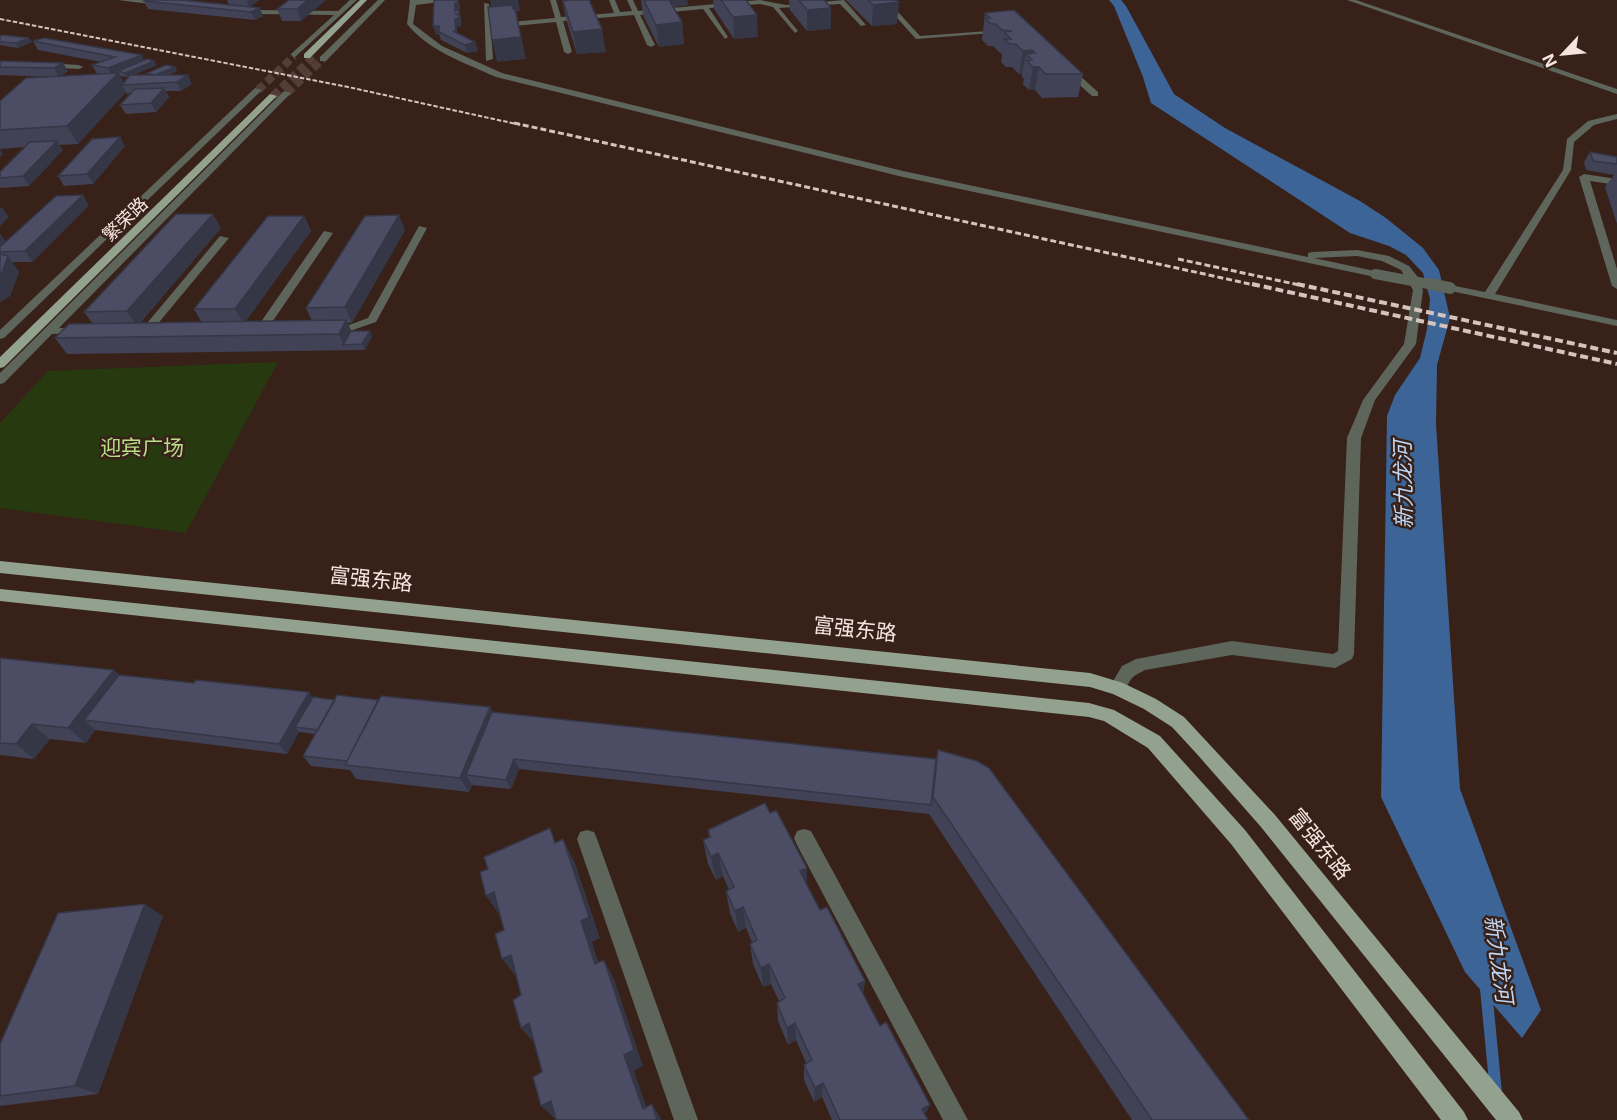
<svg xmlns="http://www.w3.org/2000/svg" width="1617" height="1120" font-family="Inter,'Noto Sans SC',sans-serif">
<rect width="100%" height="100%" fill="#372119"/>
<path fill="#27390e" d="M278,362L186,533L0,508V423L48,371Z"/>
<path fill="#3c6497" d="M1109,0H1121L1126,6L1174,94L1225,128L1360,201L1386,218L1423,248L1439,270L1450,318L1437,365L1436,424L1460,789L1541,1010L1522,1038L1465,972L1381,797L1387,416L1395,395L1420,358L1427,329L1430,299L1423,273L1406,255L1389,246L1350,233L1151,103L1143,77L1114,6Z"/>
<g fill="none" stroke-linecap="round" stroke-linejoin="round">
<path fill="#3c6497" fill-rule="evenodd" d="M1486,983L1490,985L1492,989L1502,1093L1501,1098L1496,1099L1491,1098L1490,1093L1480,989L1482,985Z"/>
<path stroke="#543e37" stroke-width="8" stroke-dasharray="8 4" stroke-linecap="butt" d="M258,90L294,56
M287,93L323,59"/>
<path stroke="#543e37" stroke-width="8" stroke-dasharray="8 4" stroke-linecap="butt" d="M273,96L314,56"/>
<path fill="#5e655b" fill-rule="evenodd" d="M118,0H143L169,4L166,6Z
M350,0H357L294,58L291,54L334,15L243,14L240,12L243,10L338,11Z
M378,0H385L326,61H320V57Z
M410,0H456L416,5L413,24L442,46L502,73L903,171L1308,257V253L1312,252L1357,250L1389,256L1409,266L1417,276L1423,290L1416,344L1375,400L1361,438L1354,654L1352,659L1335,668L1232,655L1145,670C1140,673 1136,674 1132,678C1125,687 1124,698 1111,693L1109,688L1122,666L1136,659L1232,641L1333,654L1338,651L1347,438L1363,400L1404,344L1413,290L1401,270L1382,261L1357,256L1314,258L1379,272L1380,274L1375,277L903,177L496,77C465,63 429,51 407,24Z
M550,0H556L561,17L614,13L609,0H615L620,12L632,11L627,0H633L638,11L760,0L786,5L844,0L866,25L861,26L840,4L779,8L798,31L795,33L773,7L760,4L709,8L728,37L725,39L703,9L640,15L655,45L651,47L647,45L634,15L563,21L572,52L568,54L564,52L556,22L491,28L493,59L486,61L484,3L489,4L490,24L555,18Z
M881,0H887L920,36L1002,30L1005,32L916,39Z
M1347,0H1356L1617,89V94Z
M45,63L79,65L83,67L79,69L42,67Z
M1063,66H1069L1098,92V96H1092L1063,70Z
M255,88L262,90L4,338L0,339V330Z
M284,91L291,93L59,328L86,329V333L52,334L4,383L0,384V373Z
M1617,114V119L1594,125L1574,142L1571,170L1495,294L1617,320V326L1446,290L1445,288L1450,285L1485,292L1563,170L1567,139L1588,121Z
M1584,174L1617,179V185L1590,181L1617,269V289L1612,286L1579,177Z
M419,226L427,228L376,322L350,331L327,330V326L349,325L368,318Z
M324,231L333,233L266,331H258L256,329Z
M220,236L229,238L151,332H143V328Z
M804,829L811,831L968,1120H943L797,845L794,838L797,831Z
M587,830L594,832L597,839L698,1120H674L577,839L580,832Z"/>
<path fill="#93a28f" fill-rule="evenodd" d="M360,0H367L310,58H304V54Z
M270,94L277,96L4,367L0,368V357Z
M0,561L1090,673L1123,683L1156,699L1184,717L1275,815L1519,1112L1523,1120H1496L1261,827L1196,753L1172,727L1144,709L1113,694L1090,687L0,573Z
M0,589L1089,703L1114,710L1160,736L1245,830L1464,1112L1468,1120H1441L1231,844L1148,748L1104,721L1089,717L0,601Z"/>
<path stroke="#d5c4bd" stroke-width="2" stroke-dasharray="4.5 2" stroke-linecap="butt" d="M0,19L348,87L521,125"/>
<path stroke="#d5c4bd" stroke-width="3" stroke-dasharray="6 3" stroke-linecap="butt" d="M514,123L1259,286
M1178,259L1304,286"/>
<path stroke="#d5c4bd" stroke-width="4" stroke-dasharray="8 4" stroke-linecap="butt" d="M1252,284L1617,364
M1297,284L1617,353"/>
<path stroke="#5e655b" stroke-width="10" d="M1375,274L1439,286"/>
<path stroke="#5e655b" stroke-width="12" d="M1431,284L1450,288"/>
</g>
<path fill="#414256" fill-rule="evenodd" d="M227,0H259L249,7H243L263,16L255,20L148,9L144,1L229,5Z
M326,0L301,21H282L277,9Z
M562,0H590L606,52L577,54L567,22Z
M641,0H687L688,5L673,7L682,22L684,44L659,47L643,15Z
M713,0H749H746L758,37L734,39L714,9Z
M789,0H824L831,8V29L807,31L790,10Z
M846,0H895L897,24L872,26Z
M460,5V11H459L461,18V26L457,27V33L475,42L478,51L467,53L441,40L439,34L436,35Z
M985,13L1083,74L1078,97L1042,98L1035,90H1029L1023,84L1024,79L1022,77V74H1019L1012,67H1006L1001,62L1002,55L1001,53L999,52L993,46H988L982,40Z
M0,36L29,38L32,42L18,48L0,45Z
M33,41L145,60L157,65L133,75H148L147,73L175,67L177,71L168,75L192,84L181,91H166L169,97L156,112L126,114L120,105L131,93L127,94L126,92L78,144L59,145L63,150L29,186L1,188L0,187V172L25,147L0,149V101L53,77L0,75V61L63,63L68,71L60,77L100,74H97L92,65L101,62L38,50ZM119,74L120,76L127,77L129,76L124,83Z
M125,146L93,184L64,186L58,176Z
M1590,152L1617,157V224L1605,187L1614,175L1586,170L1584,162Z
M89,205L32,262H12L19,272L10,296L0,302V234L6,242Z
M304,216L311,231L245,322L312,321L306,308L405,230L352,323H347L351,331L372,336L365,350L67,354L55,338L93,324L84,312L221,228L140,323H202L194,309Z
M0,658L114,670L119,675L313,697L335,700H378L490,707L492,712L936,759L938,750L1249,1120H1132L929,814L519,769L511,789L472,785L469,792L356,779L350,770L311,766L303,756L315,734L299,732L287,754L95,730L86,743L50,739L34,759L0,755Z
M708,830L807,884L820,910L865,981L863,994L880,1026L930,1105L925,1114L928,1120H832L822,1097L814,1102L804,1080V1065L806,1063L796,1040L788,1045L778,1021L777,1003L779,1001L771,984L763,987L753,964L750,944L752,942L746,928L738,932L730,913L726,891L729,890L723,876L716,880L708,864L703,840L709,837Z
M163,916L98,1094L0,1106V1044Z"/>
<path fill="#353646" d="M247,0H259L249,7Z
M308,0H326L301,21L297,9Z
M458,0L460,5V11H459L461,18V26L457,27L458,39L453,31L455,3Z
M490,0H518L520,11H517L518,20L526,59L497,62L492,40L495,22Z
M665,0H687L688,5L666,7Z
M899,2L897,24L872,26L873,5Z
M260,8L263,16L255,20L251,12Z
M831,8V29L807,31V10Z
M757,15L758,37L734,39L733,17Z
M682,22L684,44L659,47L656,25Z
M433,26H439V34L436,35Z
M602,29L606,52L577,54L573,32Z
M29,38L32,42L18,48L16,43Z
M475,42L478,51L467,53L465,45Z
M1032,50L1031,58L1026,54L1022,74H1019L1023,51Z
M142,55L146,63L118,71L125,85H122L126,92L78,144L67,126L113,77L108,68Z
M154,61L157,65L127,77L125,73Z
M63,63L68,71L59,77L54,68Z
M175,67L177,71L157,79L155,75Z
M1033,67H1039L1035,90H1029Z
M188,75L192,84L181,91L177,82Z
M164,88L169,97L156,112L151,103Z
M120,137L125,146L93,184L87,174Z
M57,141L63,150L29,186L23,176Z
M0,149L3,154L0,157Z
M83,195L89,205L32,262L25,251Z
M2,207L9,217L0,226V209Z
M213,214L221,228L137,327L127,311Z
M399,215L405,230L352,323L345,307Z
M304,216L311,231L244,324L235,309Z
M0,234L9,247L0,252Z
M8,256L19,272L10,296L0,302V278Z
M346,320L354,336L343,345L346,350L339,334Z
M370,331L372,336L365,350L362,344Z
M114,670L130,685L84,720L95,730L86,743L68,728Z
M309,692L316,703L295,727L299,732L287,754L279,744Z
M490,707L497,722L466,775L472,785L469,792L460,778Z
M32,724L50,739L34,759L16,744Z
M514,759L519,769L511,789L506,780Z
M563,839L575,863L600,938L592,942L605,983L595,964L581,921Z
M718,853L723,876L716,880L711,857Z
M807,868V890L800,871Z
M494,892L502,918L486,896Z
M145,904L163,916L98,1094L75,1086Z
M743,907L746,928L738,932L735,911Z
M511,955L518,979L502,959Z
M604,960L614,979L643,1066L634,1071L651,1120L643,1109L624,1055Z
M769,964L771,984L763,987L761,968Z
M865,981L862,1000L858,984Z
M529,1023L536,1045L521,1028Z
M795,1023L796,1040L788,1045L787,1028Z
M823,1083L822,1097L814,1102L815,1088Z
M551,1101L556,1120L541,1106Z
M652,1104L660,1117L661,1120H657Z
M930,1105L923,1118L922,1109Z"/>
<path fill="#4c4d64" stroke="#353646" stroke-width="1.5" d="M146,0H181L260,8L251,12L144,1Z
M289,0H308L297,9H277Z
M434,0H458V3H455V11L459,10V14H455L459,15V18L455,19L456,31H453L475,42L465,45L439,32V26H433Z
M571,0H589L602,29L573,32L563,1Z
M644,0H669L682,22L656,25Z
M721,0H746L757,15L733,17Z
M799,0H824L831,8L807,10Z
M868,0H895L899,2L873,5Z
M513,5V9H515L521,37L492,40L488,7Z
M1014,10L1083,74H1046L1039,67H1033L1027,61L1032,60L1026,54L1035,53L1032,50L1023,51L1016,44H1010L1004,39H1011L1004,32L1012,31L1002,30L996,24H991L985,18H990L985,13Z
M3,35L29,38L16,43L0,42V36Z
M44,38L142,55L108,68L92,65L115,57L33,41Z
M147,59L154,61L125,73L118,71Z
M0,61L63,63L54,68L0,67Z
M166,65L175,67L155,75L147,73Z
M118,73L67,126L0,130V101L26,78Z
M130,75H188L177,82L122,85Z
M164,88L151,103L120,105L135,89Z
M120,137L87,174L58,176L92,139Z
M57,141L23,176L0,178V172L30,142Z
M1590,152L1617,157V164L1593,161Z
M83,195L25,251L0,252V247L56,196Z
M176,214H213L127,311L84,312Z
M399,215L345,307L306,308L365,216Z
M268,216H304L235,309H194Z
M0,254L8,256L0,278Z
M346,320L339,334L55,338L69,324Z
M351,331H370L362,344L343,345Z
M0,658L114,670L68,728L32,724L16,744L0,743Z
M119,675L194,683L196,680L309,692L279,744L84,720Z
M337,695L378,700L347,761L303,756Z
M381,696L490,707L460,778L345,765Z
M313,697L335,700L318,730L295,727Z
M492,712L936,759L931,805L514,759L506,780L466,775Z
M938,750L977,761L989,768L1249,1120H1152L933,797Z
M765,803L770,813L776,810L807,868L800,871L820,910L827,907L865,981L858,984L880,1026L886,1022L930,1105L922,1109L928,1120H840L823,1083L815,1088L804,1065L812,1060L795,1023L787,1028L777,1003L785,998L769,964L761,968L750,944L757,940L743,907L735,911L726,891L734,887L718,853L711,857L703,840L710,837L708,830Z
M550,828L555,843L563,839L589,917L581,921L595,964L604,960L634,1050L624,1055L643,1109L652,1104L657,1120H556L551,1101L541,1106L533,1077L542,1072L529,1023L521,1028L513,1000L521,995L511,955L502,959L495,934L504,930L494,892L486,896L480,872L488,869L484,857Z
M145,904L75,1086L0,1096V1044L58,913Z"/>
<g text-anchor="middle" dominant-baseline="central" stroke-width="5" stroke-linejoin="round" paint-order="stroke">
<g font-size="18" fill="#f5e5df" stroke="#372119">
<text transform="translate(125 219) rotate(-44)">繁荣路</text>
</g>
<g font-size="21" fill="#b7df86" stroke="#372119">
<text x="142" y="447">迎宾广场</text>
</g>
<g font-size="21" fill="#f5e5df" stroke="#372119">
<text transform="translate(371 579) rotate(6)">富强东路</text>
<text transform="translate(855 629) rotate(6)">富强东路</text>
<text transform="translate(1320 844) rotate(51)">富强东路</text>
</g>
<g font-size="22" font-style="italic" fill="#c0d7f6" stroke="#372119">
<text transform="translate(1403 485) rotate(-91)">新九龙河</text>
<text transform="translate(1499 959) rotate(82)">新九龙河</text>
</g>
</g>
<g transform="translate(1563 54) rotate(244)" stroke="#372119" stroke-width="4.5" paint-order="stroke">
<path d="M0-4.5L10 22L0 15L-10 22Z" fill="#f5e5df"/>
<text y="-9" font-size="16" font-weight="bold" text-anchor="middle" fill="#f5e5df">N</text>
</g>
</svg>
